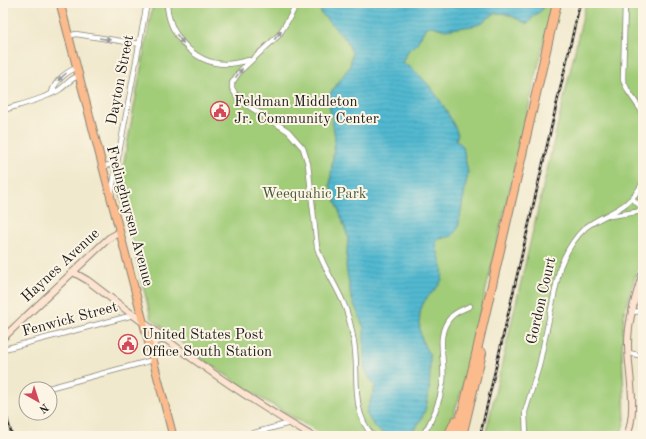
<svg xmlns="http://www.w3.org/2000/svg" width="646" height="439" font-family="'Old Standard TT',serif">
<defs>
<pattern id="water-rules" width="6" height="5" patternUnits="userSpaceOnUse"><rect width="6" height="5" fill="#52b9d0"/><path d="M0 2.5h6" fill="none" stroke="#479eb2"/></pattern>
</defs>
<rect width="100%" height="100%" fill="#fcf5e5"/>
<filter id="ink" filterUnits="userSpaceOnUse"><feTurbulence type="fractalNoise" baseFrequency=".025" numOctaves="2"/><feDisplacementMap in="SourceGraphic" scale="8" xChannelSelector="R" yChannelSelector="G"/><feConvolveMatrix kernelMatrix="1 2 1 2 8 2 1 2 1" color-interpolation-filters="sRGB"/></filter>
<filter id="wash" filterUnits="userSpaceOnUse"><feTurbulence type="fractalNoise" baseFrequency=".012" numOctaves="4" result="noise"/><feDisplacementMap in="SourceGraphic" scale="16" xChannelSelector="R" yChannelSelector="G"/><feGaussianBlur stdDeviation="0.9" result="paint"/><feColorMatrix in="noise" values="0 0 0 0 0 0 0 0 0 0 0 0 0 0 0 0 0 1.4 0 .05"/><feComposite in="paint" operator="in"/></filter>
<g filter="url(#wash)">
<rect width="100%" height="100%" fill="#f1e9cd"/>
<path fill="#a1cc78" stroke="#5e744a" d="M153,3H553L464,384L446,436H325L257,396L202,359L151,318L119,189Z
M586,3H643V251L624,313L622,350L625,420L620,436H485Z"/>
<path fill="url(#water-rules)" stroke="#376a76" d="M321,3H543V9L532,18L528,24L509,15L501,13L494,14L478,25L445,30L432,26L426,27L416,45L410,48L402,62C428,77 446,107 458,134L456,140L463,146L468,173L458,228L452,236L439,239L436,243C437,254 445,267 442,279C439,289 427,295 423,304C416,318 420,344 430,355C430,382 432,419 406,436C383,436 377,433 366,413L375,387L364,369V328L351,297L346,266L348,237L330,185L335,137L329,104L330,94L350,66L352,53L347,41L321,13Z"/>
</g>
<g filter="url(#ink)">
<g fill="none" stroke-linecap="round" stroke-linejoin="round">
<g stroke="#868274" stroke-width="6">
<path id="minor" d="M167,3C168,34 193,63 225,64C233,64 241,62 249,60
M297,3L291,15L279,35L240,71L232,83V88L239,100L288,131L303,148L308,164L317,247C323,267 335,283 343,302C348,313 351,326 353,337C361,370 348,409 373,436
M625,3L623,80L628,91L643,113
M69,36L76,34L140,44
M52,92C55,81 67,71 77,68
M3,110C22,104 42,100 59,90C67,85 70,78 79,76
M103,167L117,162
M111,195L147,3
M632,198L643,209
M610,216L643,211
M631,312L643,311
M4,349L141,313
M629,353L643,356
M45,389L153,360
M243,436L290,423
M422,436C433,420 440,402 443,382C446,360 434,335 451,317C455,312 464,309 470,306
M526,436L525,412L539,366L560,267C566,252 573,239 585,228C607,211 628,212 643,182"/>
</g>
<g stroke="#868274" stroke-width="8">
<path id="secondary" d="M73,272L87,280C159,335 233,391 312,436
M3,338L109,238L120,232
M150,347L157,341L166,339
M627,436C638,407 628,375 628,344C628,319 636,296 643,272"/>
</g>
<g stroke="#868274" stroke-width="9">
<path id="primary" d="M60,3L173,436"/>
</g>
<g stroke="#868274" stroke-width="10">
<path id="motorway" d="M448,436L455,421
M455,436L465,402L557,3
M462,436L482,353"/>
</g>
<use href="#minor" stroke="#fff" stroke-width="4.5"/>
<use href="#secondary" stroke="#fde4d1" stroke-width="6"/>
<use href="#primary" stroke="#fbbb8d" stroke-width="7"/>
<use href="#motorway" stroke="#fbbb8d" stroke-width="8"/>
<g stroke="#1c1c1c" stroke-width="2.5">
<path id="rail" d="M3,404L12,436
M3,429L5,436
M480,436L580,3"/>
</g>
<use href="#rail" stroke="#fcf5e5" stroke-width="1" stroke-dasharray="3" stroke-linecap="butt"/>
</g>
<defs><path id="oneway-solid" d="M-6-.8H1V-3.2L6.5 0L1 3.2V.8H-6Z"/></defs>
<g fill="#999">
<use href="#oneway-solid" transform="translate(278 35) rotate(-52)"/>
<use href="#oneway-solid" transform="translate(105 39) rotate(9)"/>
<use href="#oneway-solid" transform="translate(180 39) rotate(53)"/>
<use href="#oneway-solid" transform="translate(239 73) rotate(-53)"/>
<use href="#oneway-solid" transform="translate(62 77) rotate(138)"/>
</g>
</g>
<defs>
<g id="civic-ring" transform="scale(1)"><circle r="9.5" fill="#fcf5e5" stroke="#d1495b" stroke-width="1.5"/><path d="M-.6-6.5H3V-4.5H.6V-3L4-1V1h2V6H-6V1h2V-1L-.6-3ZM-1.2 2.5V6h2.4V2.5Z" fill="#d1495b"/></g>
</defs>
<g fill-rule="evenodd">
<use href="#civic-ring" x="220" y="111"/>
<use href="#civic-ring" x="128" y="344"/>
</g>
<g text-anchor="middle" dominant-baseline="central" stroke-width="4" stroke-linejoin="round" paint-order="stroke">
<g font-size="15" fill="#1c1c1c" stroke="#fcf5e5">
<text transform="translate(121 80) rotate(-79)">Dayton Street</text>
<text transform="translate(129 216) rotate(75)">Frelinghuysen Avenue</text>
<text transform="translate(61 266) rotate(-43)">Haynes Avenue</text>
<text transform="translate(542 301) rotate(-77)">Gordon Court</text>
<text transform="translate(70 320) rotate(-15)">Fenwick Street</text>
</g>
<g font-size="15" fill="#1c1c1c" stroke="#fcf5e5" text-anchor="start">
<text x="234" y="102">Feldman Middleton<tspan x="234" dy="17">Jr. Community Center</tspan></text>
<text x="142" y="335">United States Post<tspan x="142" dy="17">Office South Station</tspan></text>
</g>
<g font-size="15" fill="#4b5a3c" stroke="#fcf5e5">
<text x="314" y="194">Weequahic Park</text>
</g>
</g>
<rect width="646" height="439" fill="none" stroke="#fcf5e5" stroke-width="16"/>
<g transform="translate(38 401) rotate(141)"><circle r="19" fill="#fcf5e5" stroke="#a29e95"/>
<path d="M0-3L7 15L0 10L-7 15Z" fill="#d1495b"/>
<text y="-6" font-size="11" font-weight="bold" text-anchor="middle" fill="#1c1c1c">N</text>
</g>
</svg>
